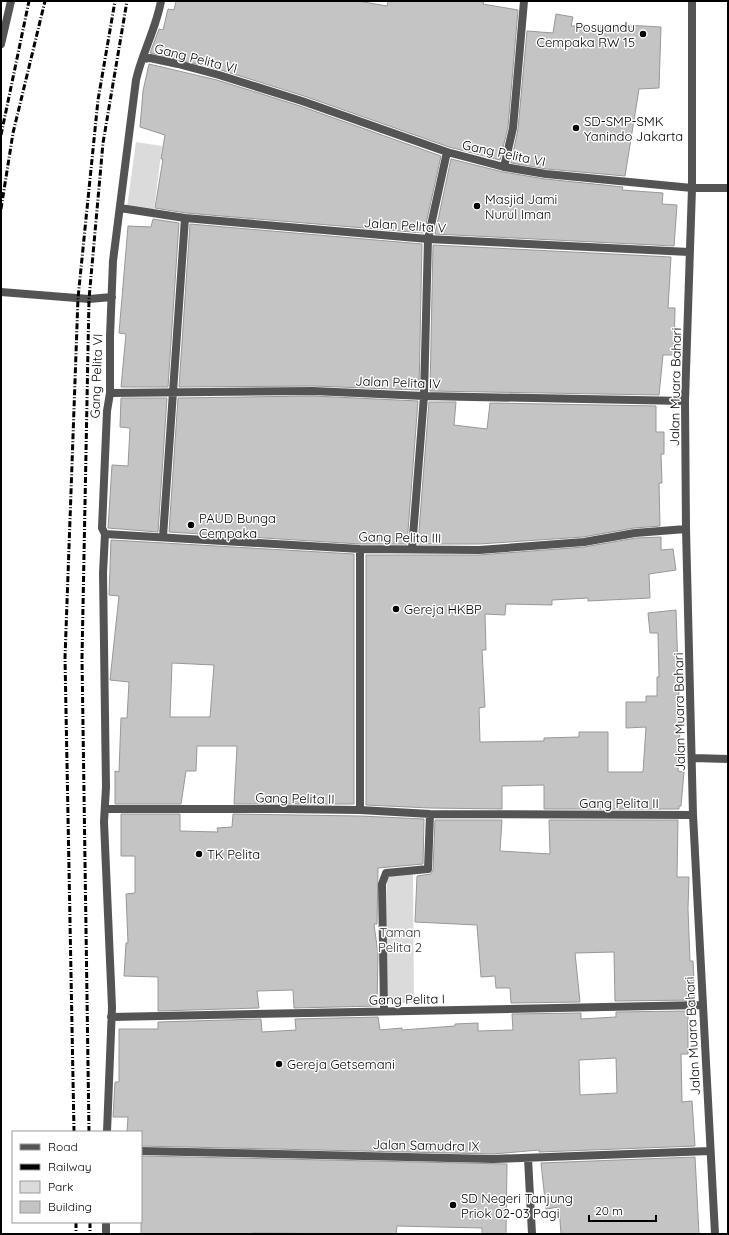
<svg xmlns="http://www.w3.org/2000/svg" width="729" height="1235" font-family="Quicksand,sans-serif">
<rect width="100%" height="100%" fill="#fff"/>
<path fill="#dbdbdb" d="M136,142L162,146L154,210L127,207Z
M413,874L414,1003H386L387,876Z"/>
<path fill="#c4c4c4" stroke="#989898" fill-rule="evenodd" d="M176,1H358L387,6L388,1H484L483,4L518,10L508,127L500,160L449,147L304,96L221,70L150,53L159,29L163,30L168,9L174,10Z
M556,14L573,17L571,26L625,25L661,27L659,88L639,89L625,176L547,169L511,163L518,129L527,31L553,33Z
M149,64L217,80L300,106L441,156L424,233L186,213L155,208L163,159H161L165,135L140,127L143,91Z
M451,159L503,172L545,179L623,187L622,190L663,193L662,204L677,205L674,246L435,234Z
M153,219L179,223L168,387H121L126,334L119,333L128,226L151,227Z
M190,224L422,244L419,390L313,386L179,387Z
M433,245L671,257L668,308H675L674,355H663L659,395L430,391Z
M313,396L418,401L407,544H360L169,532L178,398Z
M121,398H167L158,532L108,528L112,465L128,466L130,428L120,427Z
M429,402H456L454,425L487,429L490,403L656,406V432H664V454H661L662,483H659L660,526L634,528L583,537L479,544H418Z
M661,537V550L673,549L676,570L649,574L650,598L588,601V598L552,600V605L506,604L505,615L485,614L486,650H482L485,707L479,708L480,742L544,741V738L579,737V732H608V772H643L646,727L626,728V702H646V696H657V677H659L658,633H650L648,613L676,610L680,728L678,771L684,772L681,806H679V809H544V785L502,786V809L430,808L366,805V555H479L584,547L636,538Z
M111,540L354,554V804H234L237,746H197L196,771H186L181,804H115V771L119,772L121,718H127L129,682L110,680L119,596L109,595ZM172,663L214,665L210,717H170Z
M121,814H180V831L218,832L217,828L232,827L233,814L360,816L424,819L423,864L378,868L377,924H374L378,954L377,1006L294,1008L293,990L257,991L259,1008L158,1011V977L124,976L126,943H128L126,894L135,893V856H121Z
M435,820H502L500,851L550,854L549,820H678L677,877H689L688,909L690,961H693L695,1000L615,1001L614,952L575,953L580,1002L511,1003L510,988H496L495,976L481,977L477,925L415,922L417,876L431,874L433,870Z
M688,1011V1054H681L682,1102L692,1101L695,1146L539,1152V1150L493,1154L141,1146V1132H127L128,1117H113L115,1082H119V1029H158V1022L261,1019L262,1032L296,1030L295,1019L378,1017L380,1030L402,1028V1030L455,1026V1024L478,1023V1031L513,1030L512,1014L581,1013V1019L616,1017V1012ZM616,1058L617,1093L580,1095L579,1060Z
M141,1156L507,1164L506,1234H482V1228L397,1226L396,1234L252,1233V1234H141Z
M695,1157L699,1234H561L559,1207L546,1209L541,1163Z"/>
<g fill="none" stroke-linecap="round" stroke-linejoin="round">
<path stroke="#545454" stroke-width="8" d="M161,1C156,29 142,53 136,80L113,261L110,336V393L107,411L102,528L105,534L360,549L479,550L584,542L635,533L686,529
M692,1V188L685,401L686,529L693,815L715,1234
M1,44L11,1
M143,59L150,58L178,64L219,75L302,101L447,152L504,167L546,174L692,188H728
M504,167L513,128L524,1
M120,208L185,218L428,239L689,252
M1,292L89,299L112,297
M110,393L313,391L424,396L685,401
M105,534L103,573L106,787L104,822L112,1007L107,1132
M163,537L185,218
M412,549L424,396L428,239L447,152
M693,758L728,759
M105,809H280L360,810L430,814L693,815
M360,810V549
M384,1011L382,884L386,873L428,869L430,814
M111,1017L703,1005
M141,1151L493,1159L710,1151
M528,1158L532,1234
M106,1234V1222"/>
<path stroke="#000" stroke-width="3" stroke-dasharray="6 2 1 2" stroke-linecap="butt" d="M1,135L29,1
M1,209L13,133L45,1
M74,1132L65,658L78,298L98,100L115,1
M89,1132L82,658L89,299L103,143L127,1
M76,1222V1234
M90,1222V1234"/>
</g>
<g fill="#000" stroke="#fff" stroke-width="1.5">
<circle cx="643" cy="34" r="4"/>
<circle cx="576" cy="128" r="4"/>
<circle cx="477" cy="206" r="4"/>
<circle cx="191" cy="525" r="4"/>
<circle cx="396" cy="609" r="4"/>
<circle cx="199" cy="854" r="4"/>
<circle cx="279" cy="1064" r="4"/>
<circle cx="453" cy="1205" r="4"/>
</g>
<g text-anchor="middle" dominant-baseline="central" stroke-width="3" stroke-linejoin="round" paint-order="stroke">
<g font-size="13" fill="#000" stroke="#fff" text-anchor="start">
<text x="635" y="27" text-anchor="end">Posyandu<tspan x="635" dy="15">Cempaka RW 15</tspan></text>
<text x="584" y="121">SD-SMP-SMK<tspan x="584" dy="15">Yanindo Jakarta</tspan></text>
<text x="485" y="199">Masjid Jami<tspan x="485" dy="15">Nurul Iman</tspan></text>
<text x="199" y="518">PAUD Bunga<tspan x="199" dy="15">Cempaka</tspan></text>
<text x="404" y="609">Gereja HKBP</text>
<text x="207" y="854">TK Pelita</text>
<text x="287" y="1064">Gereja Getsemani</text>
<text x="461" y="1198">SD Negeri Tanjung<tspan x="461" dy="15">Priok 02-03 Pagi</tspan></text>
</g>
<g font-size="13" fill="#000" stroke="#fff">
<text transform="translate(196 58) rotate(14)">Gang Pelita VI</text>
<text transform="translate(504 153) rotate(12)">Gang Pelita VI</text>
<text transform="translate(405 225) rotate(4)">Jalan Pelita V</text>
<text transform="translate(96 376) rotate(-88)">Gang Pelita VI</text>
<text transform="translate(398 382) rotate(2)">Jalan Pelita IV</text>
<text transform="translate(675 387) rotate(-89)">Jalan Muara Bahari</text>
<text transform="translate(400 537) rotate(1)">Gang Pelita III</text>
<text transform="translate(679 712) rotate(-91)">Jalan Muara Bahari</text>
<text transform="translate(295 798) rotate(1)">Gang Pelita II</text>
<text x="619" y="803">Gang Pelita II</text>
<text transform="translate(407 999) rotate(-1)">Gang Pelita I</text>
<text transform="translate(692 1036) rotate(-93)">Jalan Muara Bahari</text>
<text transform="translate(426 1145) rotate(1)">Jalan Samudra IX</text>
</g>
<g font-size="13" fill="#323232" stroke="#fff">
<text x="400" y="932">Taman<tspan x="400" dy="15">Pelita 2</tspan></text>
</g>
</g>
<rect width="729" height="1235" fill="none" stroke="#000000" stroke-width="4"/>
<rect x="12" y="1131" width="130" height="92" fill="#ffffff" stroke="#999999"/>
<rect x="20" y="1144" width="20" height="6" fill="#545454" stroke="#999999"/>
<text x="48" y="1151" font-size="12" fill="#000000">Road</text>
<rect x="20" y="1164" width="20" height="6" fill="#000000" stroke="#999999"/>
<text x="48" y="1171" font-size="12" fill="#000000">Railway</text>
<rect x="20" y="1181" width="20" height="12" fill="#dbdbdb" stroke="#999999"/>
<text x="48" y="1191" font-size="12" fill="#000000">Park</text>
<rect x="20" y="1201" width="20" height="12" fill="#c4c4c4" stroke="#999999"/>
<text x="48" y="1211" font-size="12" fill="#000000">Building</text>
<path d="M589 1215v6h67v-6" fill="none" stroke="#000000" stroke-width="2"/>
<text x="595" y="1215" font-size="12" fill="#000000" stroke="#ffffff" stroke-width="3" paint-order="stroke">20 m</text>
</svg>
